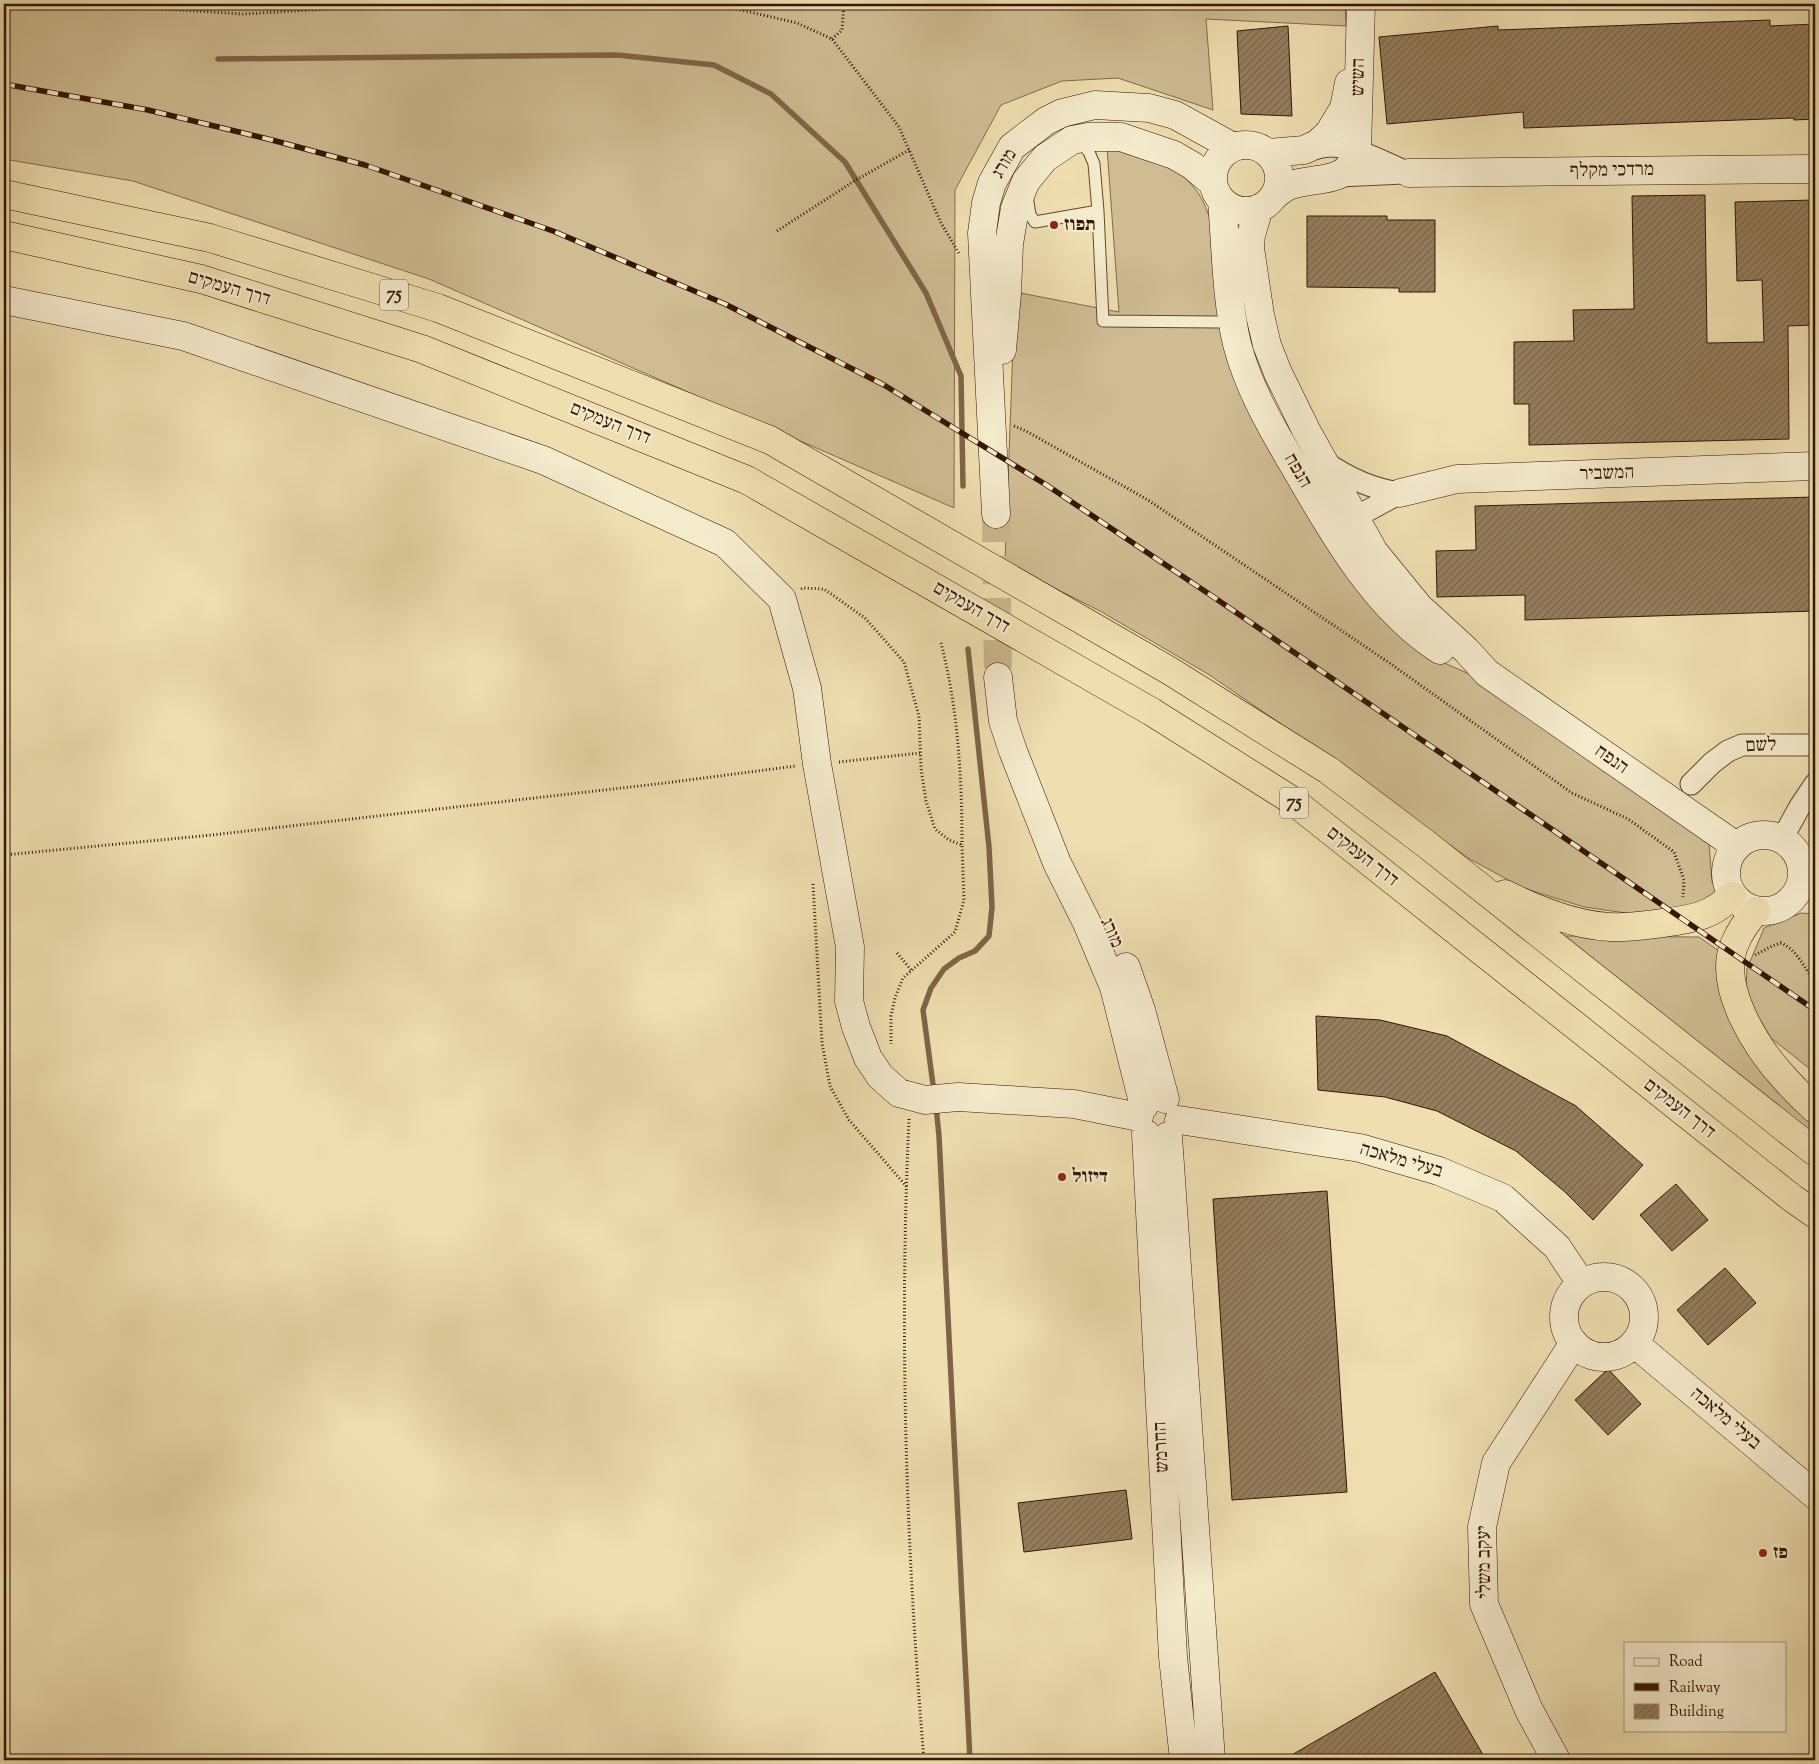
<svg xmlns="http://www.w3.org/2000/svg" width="1819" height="1764" font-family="'Sorts Mill Goudy','Frank Ruhl Libre',serif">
<defs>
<pattern id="building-hatch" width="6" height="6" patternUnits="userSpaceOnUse" patternTransform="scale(1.25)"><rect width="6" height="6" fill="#957e5d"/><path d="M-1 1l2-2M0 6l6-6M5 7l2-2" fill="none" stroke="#7a664b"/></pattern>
</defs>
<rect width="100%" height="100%" fill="#eedeb0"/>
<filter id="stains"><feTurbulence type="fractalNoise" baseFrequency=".004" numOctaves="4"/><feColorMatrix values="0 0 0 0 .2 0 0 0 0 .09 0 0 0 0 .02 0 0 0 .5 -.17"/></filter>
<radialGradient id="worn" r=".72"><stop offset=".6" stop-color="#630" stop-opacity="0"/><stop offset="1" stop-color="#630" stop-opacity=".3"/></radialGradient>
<path fill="#cfbc93" stroke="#82694b" d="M4,4H1345L1346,26L1206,19L1213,110L1118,78L1062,81L1001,105L955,190L954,508L429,279L133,181L4,159Z
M1107,148C1153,159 1193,166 1209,216L1235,368L1442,662L1474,676L1709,843L1712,882L1722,898L1665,914L1626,913L1584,907L1523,888L1468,858L1341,765L1208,674L1100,611L1005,563L1015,292L1119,312Z
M1801,913L1815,914V1073L1771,1038L1756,1013L1746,989L1747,969L1764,928Z
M1559,936L1699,937L1719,951L1717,979L1728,1017L1779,1086L1815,1119V1139Z"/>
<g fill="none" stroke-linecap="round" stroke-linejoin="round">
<path stroke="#7e6547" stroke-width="5.5" d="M218,59L617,55L714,65L771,94L845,162L926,293L961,376L963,486
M934,1092L923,1010L931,988L944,969L959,958L975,951L989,936L992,907L989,847L968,649
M936,1106L939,1136L970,1760"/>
</g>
<path fill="url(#building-hatch)" stroke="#351603" d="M1770,20V26L1815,24V119L1794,120V118L1524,128L1523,112L1387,124L1379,37L1498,26V30Z
M1288,26L1292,116L1241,114L1237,31Z
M1705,195L1707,343L1764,342L1762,280L1737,281L1735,202L1815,200V325L1788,326L1789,439L1529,445V404H1514V342L1574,341L1573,310L1634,309L1632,196Z
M1307,216H1387V220H1435V292H1399V288L1307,287Z
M1815,497V611L1525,620V595L1437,597L1436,551L1476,550L1475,506Z
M1316,1016L1380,1020L1447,1036L1576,1106L1643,1165L1593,1220L1565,1192L1516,1151L1437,1111L1385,1097L1318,1090Z
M1676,1184L1708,1220L1672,1251L1640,1215Z
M1327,1191L1347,1492L1232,1500L1213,1199Z
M1725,1268L1756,1303L1708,1345L1677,1310Z
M1608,1369L1641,1404L1608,1435L1575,1400Z
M1126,1490L1132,1539L1024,1552L1018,1503Z
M1435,1672L1486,1760H1283Z"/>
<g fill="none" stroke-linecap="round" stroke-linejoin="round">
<path stroke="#c9b68d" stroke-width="28" stroke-dasharray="28 14" stroke-linecap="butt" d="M996,514L998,677"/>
<g stroke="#63482e" stroke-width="13">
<path id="lane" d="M1076,143L1085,147L1089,152L1094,164L1098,211L1103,321L1219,322L1225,320L1229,314
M1027,195L1030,215L1035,222L1098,211"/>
</g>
<g stroke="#63482e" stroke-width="23">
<path id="street" d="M1307,150C1315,149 1323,146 1331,146C1358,147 1385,163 1409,173
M1339,176L1404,173
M1325,462C1348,478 1371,489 1400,493
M1342,519L1354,518L1400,493
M1691,784L1712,763L1728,751L1742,745H1815
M1782,839L1799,808L1815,784"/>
</g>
<g stroke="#351603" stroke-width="29">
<path id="secondary" d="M1213 178a33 33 0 1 1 66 0a33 33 0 1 1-66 0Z
M1268,153L1304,150L1317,144L1329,133L1344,108L1349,83
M1409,173L1815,169
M1274,196C1279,192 1284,187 1291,185C1318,176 1347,186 1357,151L1361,4
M1222,201C1226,248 1226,298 1237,344C1249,390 1273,430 1297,471C1334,535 1376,609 1440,650
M1259,208L1251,235L1250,248L1260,315L1267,345L1278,373L1306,430L1374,552L1419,607L1466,650L1487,673L1736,846
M4,300L183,336L543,460L725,543L782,599L807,688L817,764L850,947L849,1001L856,1027L868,1058L880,1076L899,1093L925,1100L958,1097L1074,1104L1139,1117
M1002,350L1007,293L1009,244L1015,208L1026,181L1045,158L1072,140L1088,137H1121L1174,155L1193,166L1213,183
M1400,493L1457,479L1815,466
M996,514L982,233L986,203L992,183L1012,147L1046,121L1062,113L1095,105L1149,108L1175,115L1233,147
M998,677L1003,721L1013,751L1057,863L1087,923L1114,987L1144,1106
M1726 873a38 38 0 1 1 76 0a38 38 0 1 1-76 0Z
M1126,967L1141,1010L1165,1099
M1179,1120L1360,1148L1439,1171L1503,1198L1557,1247L1581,1283
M1146,1134L1173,1657L1184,1760
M1168,1136L1211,1760
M1564 1317a40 40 0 1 1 80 0a40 40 0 1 1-80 0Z
M1634,1343L1815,1495
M1556,1760L1529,1710L1484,1604L1482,1527L1496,1463L1574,1343"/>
</g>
<g stroke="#351603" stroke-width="29">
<path id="highway" d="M4,194L210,238L438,308L770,440L1170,671L1328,770L1426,844L1815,1152
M4,235L201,279L422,349L747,480L1152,712L1293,801L1792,1198L1815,1214
M1505,894C1537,910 1573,925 1610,927C1627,928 1646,925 1663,923C1692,919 1710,917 1732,896
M1756,911C1748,920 1740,931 1735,943C1716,986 1757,1049 1786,1080C1795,1090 1805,1100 1815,1109"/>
</g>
<path stroke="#351603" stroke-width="3" stroke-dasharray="1 2.5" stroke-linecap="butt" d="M85,4L243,14L412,4
M716,4L797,23L832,39L899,127L941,223L960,255
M832,39L842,30L844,4
M777,231L856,180L909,150
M1014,426L1026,431L1148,500L1388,662L1572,793L1628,819L1674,852L1684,880L1683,897
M801,589L803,588L824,589L865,618L904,662L919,716L921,769L926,801L935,829L949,840L962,845L964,900L955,932L903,978L895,998L891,1016V1044
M941,643C958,708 962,778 962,845
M839,762L920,753
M4,855L212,835L665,783L796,766
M813,884L822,1043L830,1086L849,1120L907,1187
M897,953L912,971
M1755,955L1772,946L1781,943C1799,951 1803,968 1815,981
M909,1119C899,1333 906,1547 924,1760"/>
<use href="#lane" stroke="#f4eacc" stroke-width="11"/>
<use href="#street" stroke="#f4eacc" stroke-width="21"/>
<use href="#secondary" stroke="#f4eacc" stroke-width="28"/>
<use href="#highway" stroke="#eedeb0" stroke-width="28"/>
<g stroke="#351603" stroke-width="5.5">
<path id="rail" d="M4,84L148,110L272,140L365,165L553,231L725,304L884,385L1048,486L1212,596L1815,1010"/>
</g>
<use href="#rail" stroke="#f4eacc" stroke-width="4" stroke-dasharray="11" stroke-linecap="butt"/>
</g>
<g fill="#8f2418" stroke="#f4eacc" stroke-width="2">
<circle cx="1054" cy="225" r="5"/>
<circle cx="1062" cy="1177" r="5"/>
<circle cx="1763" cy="1553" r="5"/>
</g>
<g text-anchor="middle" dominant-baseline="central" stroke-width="4.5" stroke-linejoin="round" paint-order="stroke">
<g fill="#f4eacc" stroke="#6e563f" stroke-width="1">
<rect x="380" y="279.5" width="28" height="31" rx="4"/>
<rect x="1280" y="787.5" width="28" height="31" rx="4"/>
</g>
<g font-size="18" font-weight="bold" fill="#351603">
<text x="394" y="295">75</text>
<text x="1294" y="803">75</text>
</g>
<g font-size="19" fill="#351603" stroke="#f4eacc">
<text transform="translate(1359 77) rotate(-89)">השיש</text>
<text transform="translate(1005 164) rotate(-59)">מורג</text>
<text transform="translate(1612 171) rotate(-1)">מרדכי מקלף</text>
<text transform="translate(229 289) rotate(16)">דרך העמקים</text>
<text transform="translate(610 424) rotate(22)">דרך העמקים</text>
<text transform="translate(1297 471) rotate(60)">הנפח</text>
<text transform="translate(1607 474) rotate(-2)">המשביר</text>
<text transform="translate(971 608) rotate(30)">דרך העמקים</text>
<text transform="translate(1761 746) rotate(-3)">לשם</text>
<text transform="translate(1611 760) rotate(35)">הנפח</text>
<text transform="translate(1362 857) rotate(38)">דרך העמקים</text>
<text transform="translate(1111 933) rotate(66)">מורג</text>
<text transform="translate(1679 1109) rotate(38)">דרך העמקים</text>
<text transform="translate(1401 1161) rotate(16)">בעלי מלאכה</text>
<text transform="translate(1725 1419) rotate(40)">בעלי מלאכה</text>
<text transform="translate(1162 1447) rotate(-93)">החרמש</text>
<text transform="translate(1485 1562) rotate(-91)">יעקב משלי</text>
</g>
<g font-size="19" font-weight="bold" fill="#351603" stroke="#f4eacc" text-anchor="start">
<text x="1064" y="225">תפוז</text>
<text x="1072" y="1177">דיזול</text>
<text x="1773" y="1553">פז</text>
</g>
</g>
<rect width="1819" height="1764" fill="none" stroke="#eedeb0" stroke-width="20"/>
<rect x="5" y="5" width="1809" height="1754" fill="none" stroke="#351603" stroke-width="2.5"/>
<rect x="10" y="10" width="1799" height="1744" fill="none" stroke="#351603"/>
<rect x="1624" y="1642" width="162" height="90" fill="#f4eacc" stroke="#a8957c"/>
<rect x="1634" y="1658" width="25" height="8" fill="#f4eacc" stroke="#a8957c"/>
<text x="1669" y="1666" font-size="15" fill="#351603">Road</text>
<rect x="1634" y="1683" width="25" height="8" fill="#351603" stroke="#a8957c"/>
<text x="1669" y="1692" font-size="15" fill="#351603">Railway</text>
<rect x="1634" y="1704" width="25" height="15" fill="url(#building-hatch)" stroke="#a8957c"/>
<text x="1669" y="1716" font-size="15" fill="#351603">Building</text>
<rect width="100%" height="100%" filter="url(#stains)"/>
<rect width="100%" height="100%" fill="url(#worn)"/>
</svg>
